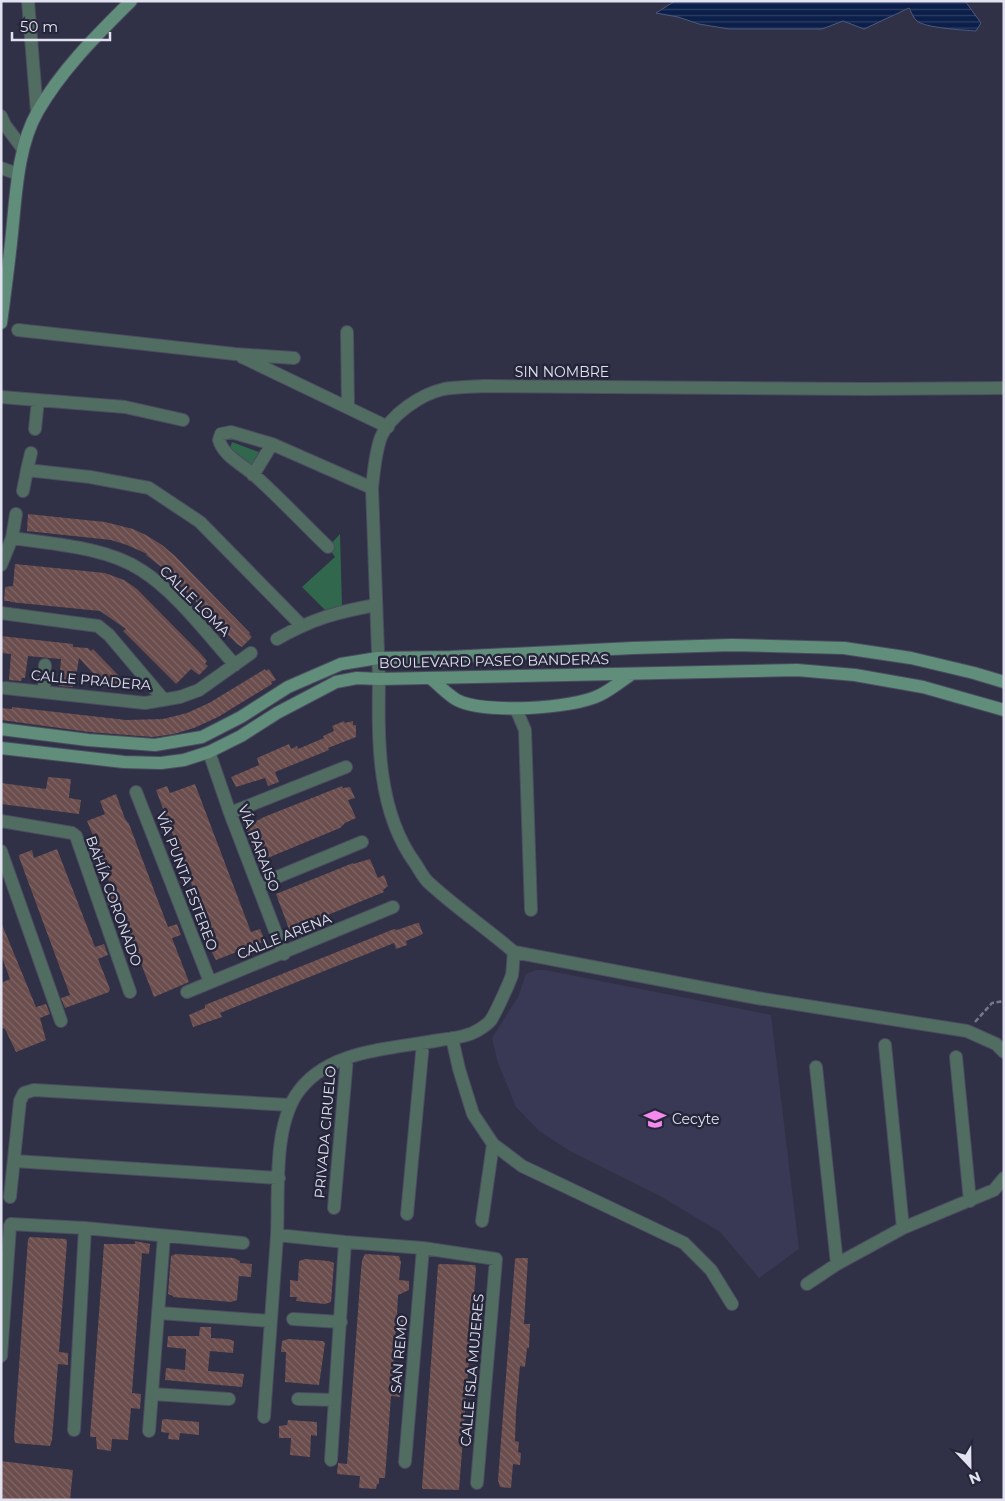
<svg xmlns="http://www.w3.org/2000/svg" width="1005" height="1501" font-family="Montserrat,sans-serif">
<defs>
<pattern id="water-rules" width="6" height="5" patternUnits="userSpaceOnUse" patternTransform="scale(1.25)"><rect width="6" height="5" fill="#0c1f4b"/><path d="M0 2.5h6" fill="none" stroke="#2f3f65"/></pattern>
<pattern id="building-back-hatch" width="6" height="6" patternUnits="userSpaceOnUse" patternTransform="scale(1.25)"><rect width="6" height="6" fill="#6a4d4c"/><path d="M-1 5l2 2M0 0l6 6M5-1l2 2" fill="none" stroke="#7f6666"/></pattern>
</defs>
<rect width="100%" height="100%" fill="#303046"/>
<path fill="#3a3955" d="M536,970H545L771,1015L799,1249L759,1278L720,1232L660,1196L568,1150L539,1131L516,1107L498,1063L492,1038L518,997L526,974Z"/>
<path fill="#31684d" d="M232,442L259,452L252,465L230,448Z
M340,534L342,606L325,610L302,587L335,557L328,547Z"/>
<path fill="url(#water-rules)" stroke="#4c5a7d" d="M675,1H965L981,23L976,31C964,30 925,28 917,21C913,18 911,11 909,8L864,29L843,21L822,29H729L699,24L678,17L656,13Z"/>
<path fill="url(#building-back-hatch)" d="M28,514L105,522L133,529L146,535L162,545L175,556L250,633L249,634L252,637L242,647L237,644L164,569L146,555L147,554L127,545L111,540L27,531Z
M15,564L105,573L124,580L137,589L201,654L207,661L205,664L208,666L199,675L191,669L176,684L123,631L126,629L100,611L10,602V601H4L5,587L13,586Z
M1,636L73,644V647L88,648L91,651L93,649L120,677L118,679L120,682L111,690L108,687L107,688L79,658L75,684L74,683L73,687L59,686L61,659L28,656L25,678H22L21,681L9,680L11,654L1,653Z
M265,669L266,671L269,669L276,680L271,682L272,684L218,717L194,728L174,734L153,737L89,732L1,720V708L12,709V707L126,720L163,719L187,713L209,703Z
M344,721L345,723L353,721V725H356V737L328,748L329,750L275,772L279,782L268,786L265,778L236,787L231,777L259,765L257,758L289,744L291,749L297,746L298,749L324,738L323,736L334,731L332,726Z
M48,777L71,779L69,798L81,800L79,814L1,804V783L46,789Z
M195,784L251,932L260,929L265,941L216,960L210,949L215,947L156,790L167,786L170,793Z
M342,786L343,788L350,787L355,798L348,800L356,818L345,823L340,828L270,857L258,859L245,827L264,817Z
M116,794L125,819L129,824L168,927L177,924L181,935L172,938L189,982L154,997L117,902L108,905L105,894L113,891L98,853L100,852L87,821L105,814L100,801Z
M57,849L95,947L104,944L108,955L98,959L110,989L109,992L65,1008L61,998L70,995L19,857V855L32,850L34,858Z
M370,859L378,878L384,875L388,886L383,890L384,892L291,930L289,929L276,894L353,863V864Z
M1,922L36,1007L46,1004L50,1014L40,1018L46,1040L16,1052L6,1031L4,1028L1,1029V983L10,979L1,955Z
M417,923H419L423,934L406,941L407,945L396,949L394,943L220,1013L222,1017L193,1027L189,1015L205,1008V1005L394,929L397,930Z
M30,1237L66,1239L67,1241L59,1352L68,1353V1365L58,1364L52,1440L50,1446L15,1443L14,1437L28,1239Z
M135,1241L150,1244L149,1254L142,1253L132,1393L141,1394L140,1409L131,1408L128,1440L112,1439L111,1451L97,1449L96,1437H90L104,1244H135Z
M176,1254L234,1258L240,1261V1263L252,1264L251,1277L239,1276L237,1300L231,1302L173,1297V1296L168,1294L171,1256Z
M365,1254L399,1256L401,1262L399,1280L409,1281V1290L398,1295L397,1315H407L406,1327L396,1326L395,1338L392,1385H401L400,1397L391,1396L385,1478H379V1484H377L376,1489L359,1488L360,1476L337,1474L338,1463L347,1464L360,1283L362,1260Z
M517,1258H528L524,1324H530L529,1348H527L525,1367L520,1366L516,1412L515,1441L519,1442L518,1452L521,1453L520,1465L513,1464L511,1488L500,1487L498,1480L515,1259Z
M305,1259L329,1261L334,1263L331,1302L325,1304L296,1301L297,1297H290V1280L298,1281L299,1261Z
M440,1264L475,1265L476,1268L459,1490L423,1489L422,1487L438,1265Z
M200,1327H211V1338L228,1339L234,1341L233,1353L210,1351L208,1371L244,1374L242,1387L165,1380L166,1368L185,1370L186,1349L167,1347L168,1336H199Z
M288,1339L323,1341L325,1343L319,1385L285,1382L286,1352H281L282,1341Z
M164,1419L199,1422V1435L180,1433L179,1440L168,1439L169,1433L161,1432L162,1420Z
M288,1420L317,1422V1436L311,1435L310,1457L290,1455L291,1438H279V1426L287,1425Z
M1,1461L73,1470L70,1500H1Z"/>
<g fill="none" stroke-linecap="round" stroke-linejoin="round">
<g stroke="#4c4c61" stroke-width="14">
<path id="minor" d="M28,1L37,112
M1,116L5,125L23,149
M1,168L18,174
M18,330L235,354L294,358
M347,332L348,408
M242,357L388,427
M1,397L125,407L183,420
M35,429L38,400
M27,470L31,453
M253,475L272,444
M23,491L27,470L90,477L149,488L200,522L301,625
M12,538C52,544 106,547 141,570C176,592 207,634 235,665
M328,547C303,523 279,497 253,474C241,464 223,455 219,440L221,434L231,432L272,444L372,488
M1,565L12,538L16,514
M1,613L98,626L109,635L164,700
M277,639C312,619 337,612 376,605
M5,688L145,703L180,697L199,690L251,653
M44,692L45,665
M516,709L525,730L531,910
M209,752L230,813L284,954
M136,792L210,982
M230,813L346,767
M1,821L72,833L76,836L130,992
M1,851L61,1021
M258,885L362,842
M514,952L757,998L967,1031L996,1044L1004,1052
M187,992L393,907
M452,1038L459,1069L473,1114L493,1144L522,1166L684,1243L711,1270L732,1304
M885,1045L903,1228
M956,1057L970,1201
M816,1067L837,1264
M14,1161L279,1178
M10,1197L20,1101L24,1093L34,1090L290,1105
M334,1208L347,1058
M407,1214L423,1043
M482,1221L493,1144
M277,1235L345,1242L423,1248L496,1259L477,1483
M807,1284L837,1264L903,1228L994,1190L1004,1178
M159,1313L270,1321
M293,1319L341,1322
M1,1356L10,1226L11,1224L85,1228L243,1243
M152,1394L229,1399
M298,1399L335,1400
M264,1417C268,1357 273,1296 277,1236C279,1194 273,1131 296,1095C326,1049 391,1049 440,1040C453,1038 468,1037 480,1029C483,1027 489,1023 491,1020C496,1012 509,984 512,975C513,968 513,960 514,952C486,928 455,907 428,882C423,877 419,869 415,863C377,811 378,741 379,679
M74,1430L85,1228
M149,1431L164,1236
M331,1460L345,1242
M405,1462L423,1248"/>
</g>
<g stroke="#4c4c61" stroke-width="14">
<path id="tertiary" d="M379,679L372,488C374,471 375,453 381,437C390,415 421,394 444,389C457,387 471,387 483,386L865,389L1004,388"/>
</g>
<g stroke="#4c4c61" stroke-width="14">
<path id="secondary" d="M1,323C5,293 9,263 12,233C16,193 18,145 38,111C62,69 97,35 131,1
M430,678C439,685 448,695 457,700C483,714 573,709 600,695C611,690 621,681 632,674
M1,729L88,740L155,745L202,737L241,717L288,687L341,664L378,658L450,657L633,648L732,645L844,648L911,658L974,673L1004,682
M1,748L124,762L161,763L184,760L209,752L241,736L277,713L336,682L357,678L379,679L797,670L855,675L923,687L1004,710"/>
</g>
<path stroke="#77778b" stroke-width="2.5" stroke-dasharray="5 2.5" stroke-linecap="butt" d="M975,1022L992,1003L1004,1001"/>
<use href="#minor" stroke="#516d61" stroke-width="12"/>
<use href="#tertiary" stroke="#516d61" stroke-width="12"/>
<use href="#secondary" stroke="#608e7b" stroke-width="12"/>
</g>
<defs>
<g id="school-bare" transform="scale(1.725)"><path d="M0-5L7-2L0 1L-7-2ZM-4 1L0 2.5L4 1V4Q0 6-4 4Z" fill="#f689ee" stroke="#26263b" stroke-width="2.5" paint-order="stroke"/></g>
</defs>
<g fill-rule="evenodd">
<use href="#school-bare" x="655" y="1119"/>
</g>
<g text-anchor="middle" dominant-baseline="central" stroke-width="5" stroke-linejoin="round" paint-order="stroke">
<g font-size="14" fill="#e2e2f1" stroke="#26263b">
<text x="562" y="372">SIN NOMBRE</text>
<text transform="translate(195 601) rotate(45)">CALLE LOMA</text>
<text transform="translate(494 661) rotate(-1)">BOULEVARD PASEO BANDERAS</text>
<text transform="translate(91 680) rotate(5)">CALLE PRADERA</text>
<text transform="translate(259 848) rotate(69)">VÍA PARAISO</text>
<text transform="translate(187 881) rotate(69)">VÍA PUNTA ESTEREO</text>
<text transform="translate(114 901) rotate(70)">BAHÍA CORONADO</text>
<text transform="translate(284 936) rotate(-22)">CALLE ARENA</text>
<text transform="translate(325 1132) rotate(-85)">PRIVADA CIRUELO</text>
<text transform="translate(399 1354) rotate(-85)">SAN REMO</text>
<text transform="translate(472 1370) rotate(-85)">CALLE ISLA MUJERES</text>
</g>
<g font-size="14" fill="#e2e2f1" stroke="#26263b" text-anchor="start">
<text x="672" y="1119">Cecyte</text>
</g>
</g>
<rect width="1005" height="1501" fill="none" stroke="#e2e2f1" stroke-width="5"/>
<g transform="translate(970 1466) rotate(158)" stroke="#26263b" stroke-width="4" paint-order="stroke">
<path d="M0-4L9 19L0 12L-9 19Z" fill="#e2e2f1"/>
<text y="-8" font-size="14" font-weight="bold" text-anchor="middle" fill="#e2e2f1">N</text>
</g>
<path d="M12 32v8h98v-8" fill="none" stroke="#e2e2f1" stroke-width="2.5"/>
<text x="20" y="32" font-size="15" fill="#e2e2f1" stroke="#26263b" stroke-width="4" paint-order="stroke">50 m</text>
</svg>
